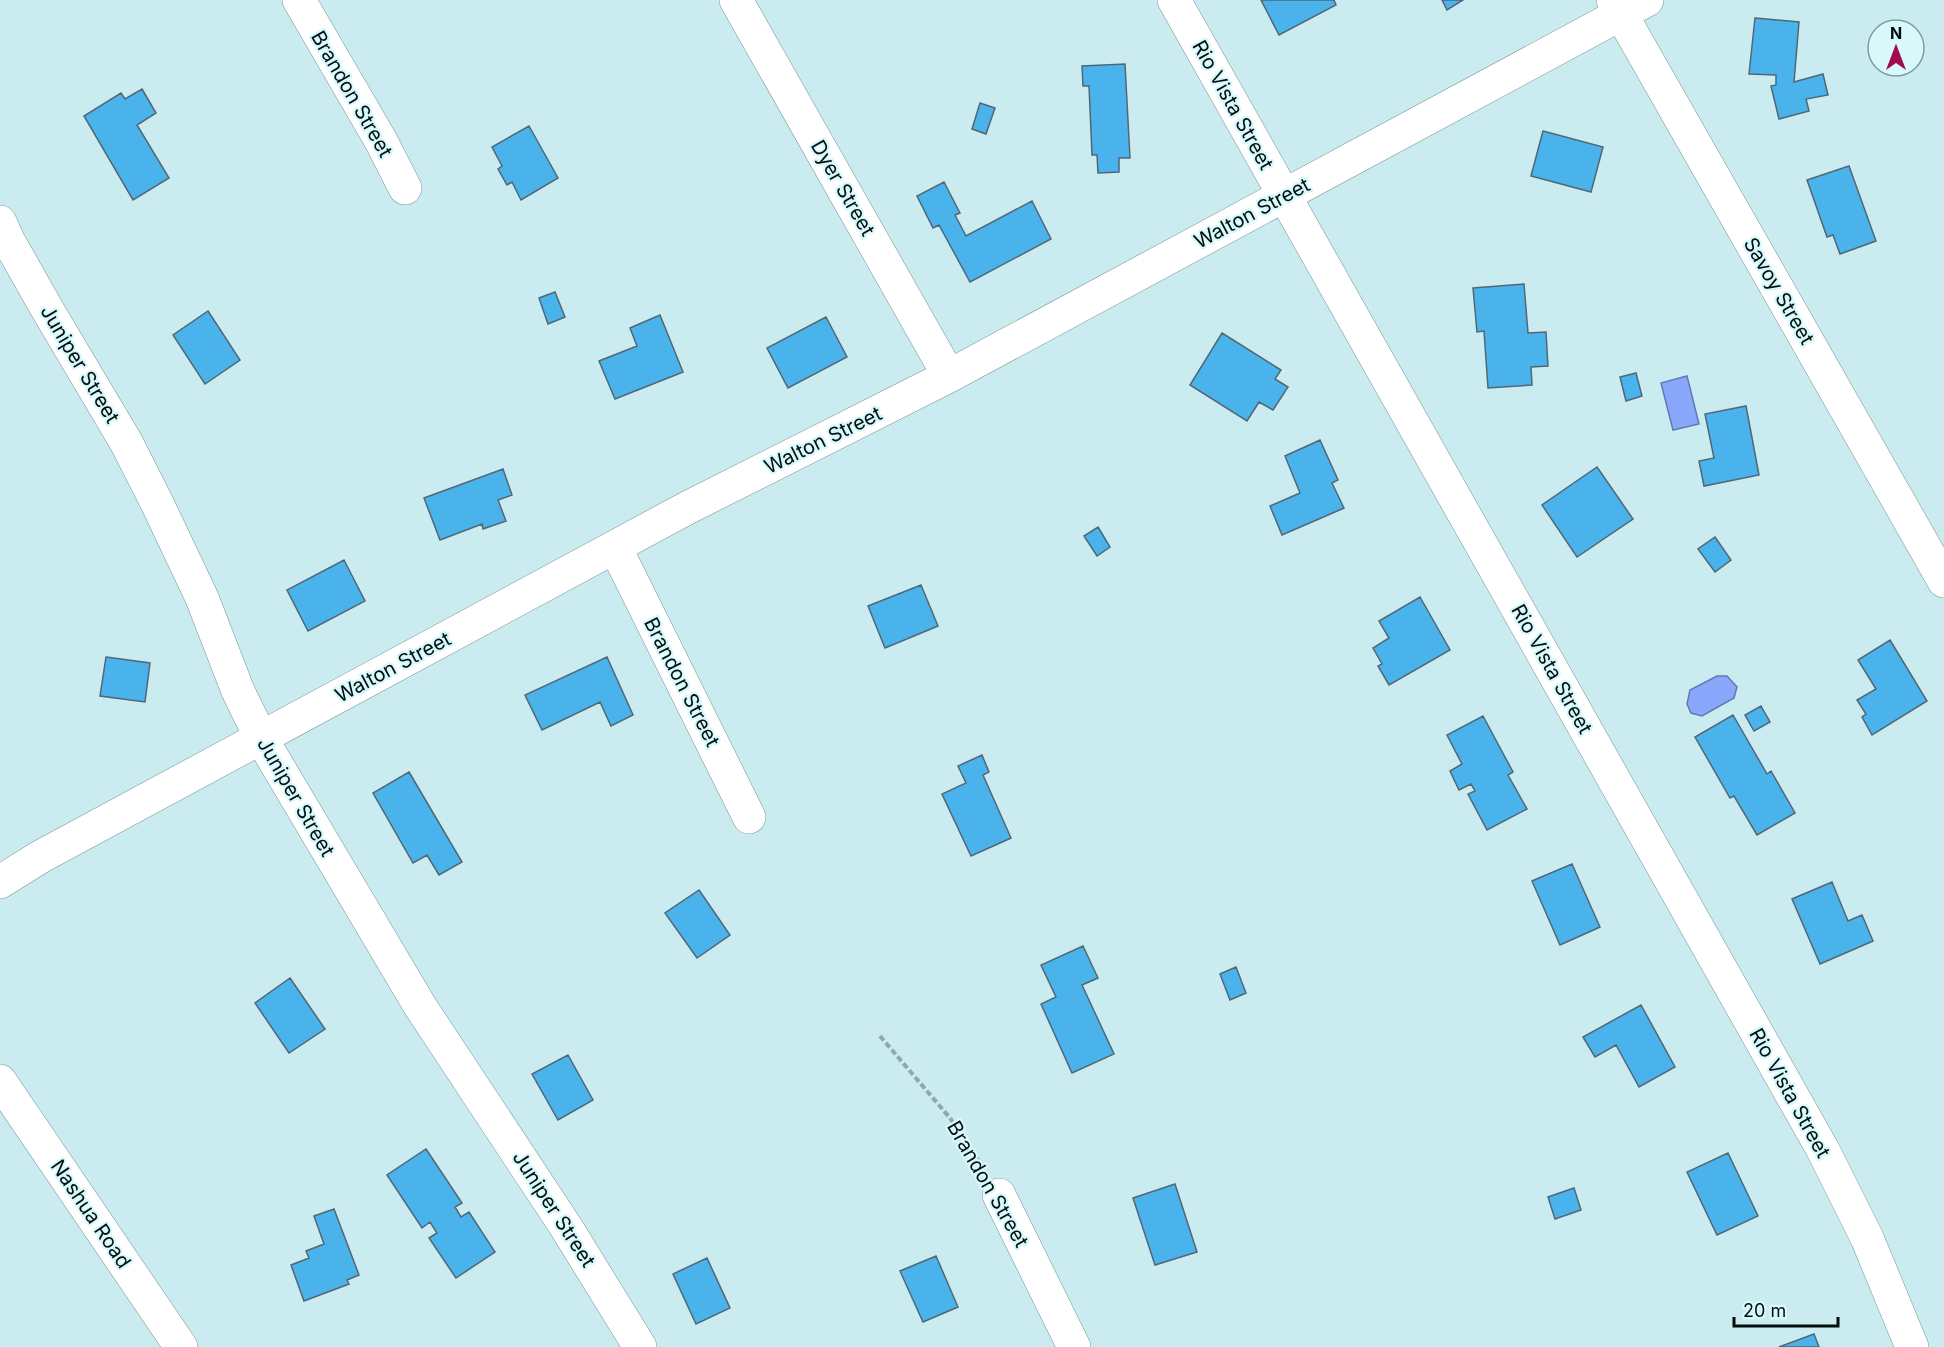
<svg xmlns="http://www.w3.org/2000/svg" width="1944" height="1347" font-family="Inter,sans-serif">
<rect width="100%" height="100%" fill="#caebef"/>
<path fill="#89a8fb" stroke="#617ab4" stroke-width="1.5" d="M1687,376L1699,424L1673,430L1661,383Z
M1717,676H1727L1737,687L1734,698L1702,716L1691,713L1687,704L1690,690Z"/>
<path fill="#4ab3eb" stroke="#516775" stroke-width="1.5" d="M1261,0H1334L1336,5L1279,35Z
M1442,0H1463L1447,10Z
M1755,18L1799,22L1794,82L1823,74L1828,95L1806,99L1809,111L1779,119L1771,86L1776,85V75L1749,74Z
M1125,64L1130,158H1119V172L1098,173L1097,155H1092L1089,86H1083L1082,66Z
M142,89L156,113L137,125L169,178L133,200L84,116L121,93L125,99Z
M980,103L995,108L986,134L972,129Z
M529,126L558,178L521,200L512,182L507,185L498,169L502,166L492,147Z
M1543,131L1603,147L1591,192L1531,176Z
M1849,166L1876,241L1840,254L1833,235L1827,237L1807,180Z
M944,182L960,213L955,215L966,236L1032,201L1051,239L970,282L939,225L933,228L917,196Z
M1524,284L1528,333L1546,332L1548,366L1531,367L1532,385L1488,388L1484,331L1477,332L1473,288Z
M555,292L565,317L548,324L539,298Z
M208,311L240,360L205,384L173,335Z
M660,315L683,372L615,399L599,361L637,346L630,328Z
M826,317L847,357L788,388L767,348Z
M1222,333L1281,370L1275,379L1288,387L1273,410L1259,402L1247,421L1190,385Z
M1636,373L1642,396L1626,401L1620,377Z
M1746,406L1759,475L1704,486L1699,461L1714,458L1705,414Z
M1320,440L1338,480L1332,483L1344,508L1282,535L1270,506L1300,493L1285,456Z
M1597,467L1633,519L1577,557L1542,505Z
M503,469L512,495L498,500L506,521L483,529L482,524L440,540L424,498Z
M1098,527L1110,547L1097,556L1084,536Z
M1715,537L1731,560L1715,572L1698,549Z
M344,560L365,601L308,631L287,590Z
M921,585L938,626L885,648L868,606Z
M1420,597L1450,650L1389,685L1378,666L1382,664L1373,648L1389,638L1379,621Z
M1890,640L1927,701L1872,735L1862,717L1866,714L1857,700L1876,689L1858,660Z
M106,657L150,663L145,702L100,696Z
M607,657L633,715L611,726L600,702L542,730L525,695Z
M1761,706L1770,722L1754,731L1745,715Z
M1733,715L1767,774L1771,771L1795,813L1757,835L1734,796L1730,798L1695,737Z
M1483,716L1513,772L1508,775L1527,809L1487,830L1468,794L1475,791L1471,784L1459,790L1450,771L1462,764L1447,735Z
M982,755L989,772L983,775L1011,838L971,856L942,794L966,783L958,766Z
M409,772L462,862L439,875L427,855L413,863L373,793Z
M1572,864L1600,927L1560,945L1532,881Z
M1832,882L1848,921L1862,915L1873,941L1820,964L1792,899Z
M699,890L730,935L697,958L665,913Z
M1083,946L1098,978L1082,985L1114,1054L1072,1073L1041,1004L1056,997L1041,965Z
M1236,967L1246,993L1230,1000L1220,974Z
M290,978L325,1029L289,1053L255,1003Z
M1641,1005L1675,1067L1639,1087L1616,1045L1595,1057L1583,1037Z
M568,1055L593,1100L558,1120L532,1074Z
M426,1149L462,1203L455,1207L461,1217L469,1212L495,1252L456,1278L429,1238L437,1233L430,1222L422,1228L387,1175Z
M1728,1153L1758,1216L1717,1235L1687,1172Z
M1175,1184L1197,1252L1155,1265L1133,1198Z
M1574,1188L1581,1210L1555,1219L1548,1197Z
M334,1209L359,1275L347,1280L349,1284L304,1301L291,1265L309,1258L306,1251L324,1244L314,1216Z
M936,1256L958,1307L923,1322L900,1271Z
M707,1258L730,1308L696,1324L673,1274Z
M1814,1334L1819,1347H1779Z"/>
<g fill="none" stroke-linecap="round" stroke-linejoin="round">
<g stroke="#779699" stroke-width="34">
<path id="minor" d="M299,0L381,141L405,188
M736,0L949,376
M1174,0L1823,1150L1867,1238L1912,1347
M1613,0L1944,581
M0,222L8,240L47,309L126,442L157,503L202,598L238,691L261,738L420,1006L566,1227L640,1347
M615,547L749,817
M0,882L40,857L687,508L949,376L1647,0
M999,1195L1074,1347"/>
</g>
<g stroke="#779699" stroke-width="34">
<path id="major" d="M0,1081L181,1347"/>
</g>
<path stroke="#8ea8ab" stroke-width="4" stroke-dasharray="6 3" stroke-linecap="butt" d="M880,1036L950,1118L982,1166"/>
<use href="#minor" stroke="#fff" stroke-width="33"/>
<use href="#major" stroke="#fff" stroke-width="33"/>
</g>
<g text-anchor="middle" dominant-baseline="central" stroke-width="4.5" stroke-linejoin="round" paint-order="stroke">
<g font-size="20" fill="#040e0f" stroke="#d7f9fc">
<text transform="translate(352 94) rotate(60)">Brandon Street</text>
<text transform="translate(1233 105) rotate(61)">Rio Vista Street</text>
<text transform="translate(843 188) rotate(60)">Dyer Street</text>
<text transform="translate(1252 213) rotate(-28)">Walton Street</text>
<text transform="translate(1779 291) rotate(60)">Savoy Street</text>
<text transform="translate(80 364) rotate(59)">Juniper Street</text>
<text transform="translate(823 440) rotate(-26)">Walton Street</text>
<text transform="translate(393 667) rotate(-28)">Walton Street</text>
<text transform="translate(1552 669) rotate(61)">Rio Vista Street</text>
<text transform="translate(682 682) rotate(63)">Brandon Street</text>
<text transform="translate(296 797) rotate(60)">Juniper Street</text>
<text transform="translate(1790 1093) rotate(61)">Rio Vista Street</text>
<text transform="translate(988 1184) rotate(60)">Brandon Street</text>
<text transform="translate(554 1209) rotate(57)">Juniper Street</text>
<text transform="translate(91 1214) rotate(56)">Nashua Road</text>
</g>
</g>
<g transform="translate(1896 48)"><circle r="28" fill="#d7f9fc" stroke="#839b9d" stroke-width="1.5"/>
<path d="M0-4.5L10 22L0 15L-10 22Z" fill="#a10c4f"/>
<text y="-9" font-size="16" font-weight="bold" text-anchor="middle" fill="#040e0f">N</text>
</g>
<path d="M1734 1317v9h104v-9" fill="none" stroke="#040e0f" stroke-width="3"/>
<text x="1743" y="1317" font-size="18" fill="#040e0f" stroke="#d7f9fc" stroke-width="4.5" paint-order="stroke">20 m</text>
</svg>
